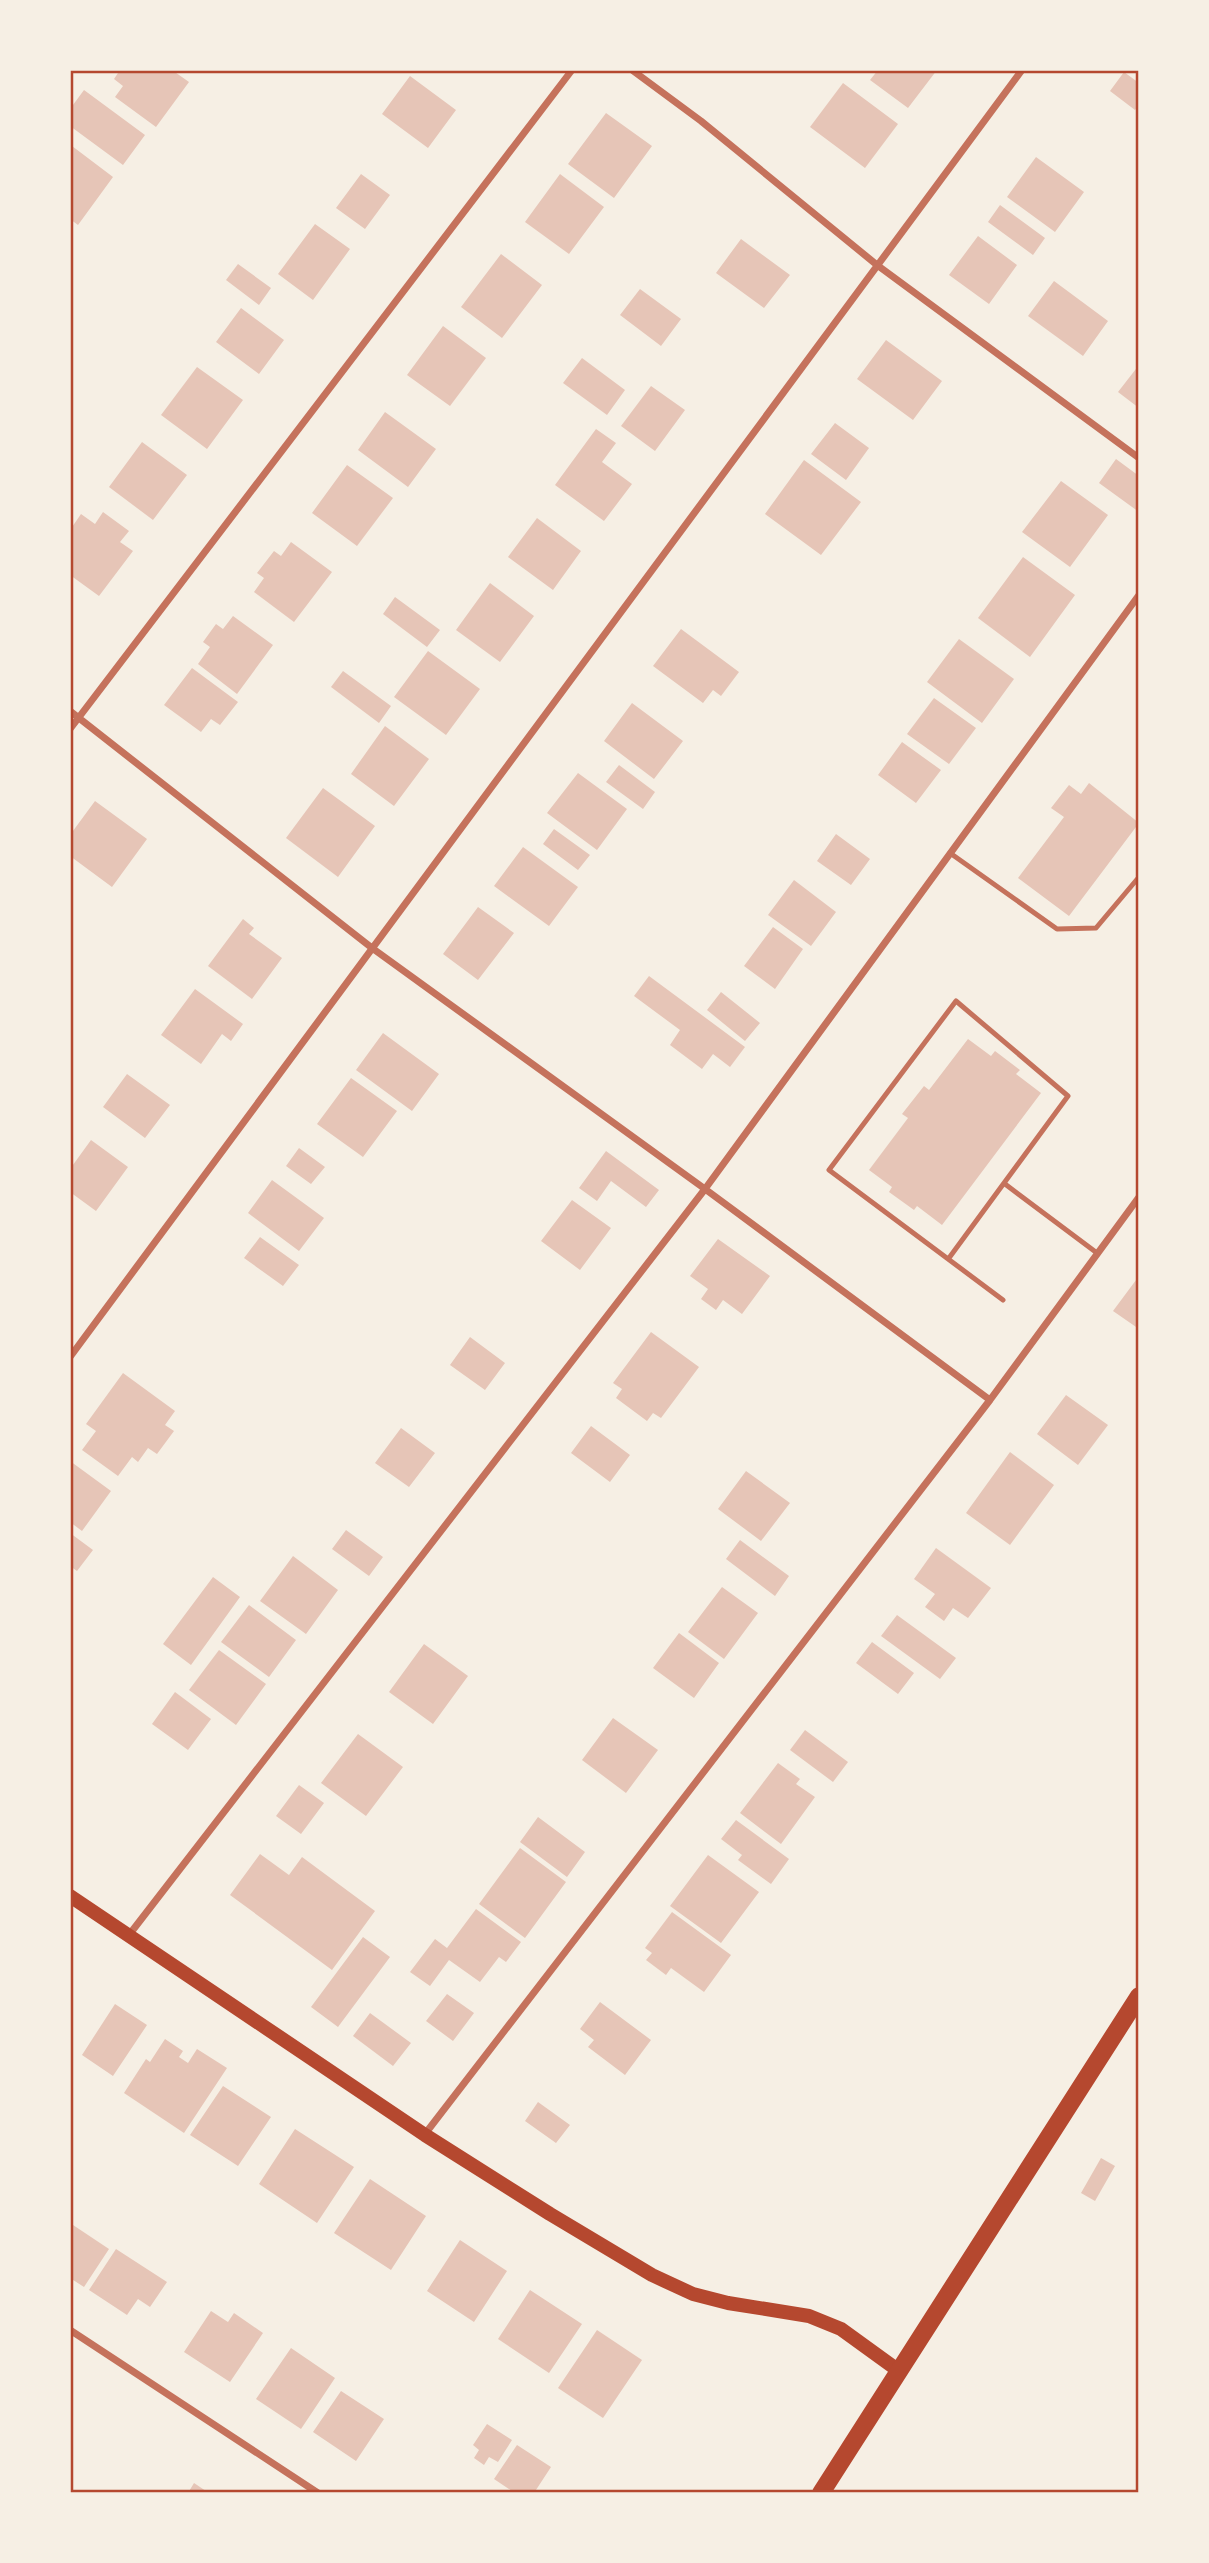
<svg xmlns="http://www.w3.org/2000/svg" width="1209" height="2563" font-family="Barlow,sans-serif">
<rect width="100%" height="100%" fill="#f6efe4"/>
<path fill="#e6c5b7" d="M120,70H172L189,82L156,127L115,97L123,86L114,79Z
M878,70H937L908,108L870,80Z
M1124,72L1139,83V105L1135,110L1110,91Z
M410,76L456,110L428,148L382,114Z
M843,83L898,124L865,168L810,127Z
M84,90L145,135L123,165L70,126V109Z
M606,113L652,146L614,198L568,164Z
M72,146L113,177L78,225L70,219V149Z
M1036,157L1084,192L1055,232L1007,197Z
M361,174L390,195L365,229L336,208Z
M560,174L604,207L569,254L525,222Z
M1000,205L1045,238L1033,255L988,222Z
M315,224L350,249L313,300L278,274Z
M978,236L1017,265L989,304L949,275Z
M741,239L790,275L764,308L716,273Z
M501,254L542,285L502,338L461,307Z
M238,264L271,288L259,305L226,280Z
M1054,281L1108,321L1083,356L1028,316Z
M640,289L681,319L661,346L620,315Z
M241,308L284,340L259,374L216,342Z
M443,326L486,358L450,406L407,375Z
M886,340L942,381L913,420L857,379Z
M582,358L625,390L607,415L563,383Z
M1139,365V408L1118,392Z
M197,367L243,400L207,449L161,415Z
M651,386L685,410L655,451L621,426Z
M385,412L436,449L408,487L358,450Z
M835,423L869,448L846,480L811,454Z
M596,429L616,443L602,462L632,484L604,521L555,485Z
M142,442L187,475L153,520L109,487Z
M1116,459L1139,476V512L1099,483Z
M804,460L861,502L821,555L765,514Z
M347,465L393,498L357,546L312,513Z
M1061,481L1108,515L1070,567L1022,532Z
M103,512L129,531L120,542L133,551L99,596L70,575V530L81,514L95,524Z
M537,518L581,551L553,590L508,557Z
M291,542L332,572L294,622L254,592L264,578L257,573L274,551L281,556Z
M1023,557L1075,595L1030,657L978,618Z
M490,583L534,616L500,662L456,630Z
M395,597L440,630L427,647L383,614Z
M233,616L273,645L237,694L198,664L210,647L203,642L216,624L223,629Z
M681,629L739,672L721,696L713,690L703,703L653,666Z
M959,639L1014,679L982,723L927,682Z
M428,651L480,689L446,735L394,697Z
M192,668L238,702L220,725L211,719L201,732L164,705Z
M343,671L391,706L379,723L331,687Z
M934,698L976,728L949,764L907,734Z
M632,703L683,741L654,779L604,741Z
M385,726L429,759L394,806L351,774Z
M902,742L941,770L916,803L878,775Z
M619,765L655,792L643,809L606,782Z
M578,773L627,809L597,850L547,813Z
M1089,783L1139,823L1069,916L1018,878L1064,817L1051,808L1069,785L1081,794Z
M323,788L375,826L338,877L286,838Z
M95,801L147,839L112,887L70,856V835Z
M554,829L590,855L578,870L543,844Z
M836,834L870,859L851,885L817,861Z
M523,847L578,887L549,926L494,886Z
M794,880L836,912L811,946L768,915Z
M478,907L514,933L478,980L443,954Z
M243,919L254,928L249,934L282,958L252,999L208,966Z
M773,927L803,949L775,989L744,966Z
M649,976L745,1047L730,1067L713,1054L702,1069L670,1045L680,1030L634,996Z
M195,989L243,1024L231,1041L222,1034L201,1064L161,1035Z
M721,992L760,1023L745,1041L707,1010Z
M383,1033L439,1074L412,1111L356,1070Z
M968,1039L991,1056L995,1051L1020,1070L1016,1074L1041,1093L942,1225L917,1206L914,1210L889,1192L892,1187L869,1170L908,1118L902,1114L924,1086L929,1090Z
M127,1074L170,1105L145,1138L103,1107Z
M351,1078L397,1111L363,1157L317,1124Z
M91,1140L128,1167L96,1211L70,1192V1169Z
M299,1148L325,1167L311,1184L286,1166Z
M606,1151L659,1190L646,1207L611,1181L597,1201L579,1188Z
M272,1180L324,1218L299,1251L248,1213Z
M572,1200L611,1228L580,1270L541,1241Z
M260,1237L299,1265L283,1286L244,1258Z
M718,1239L770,1276L742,1314L723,1300L716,1310L701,1299L708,1289L690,1276Z
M1139,1276V1329L1113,1311Z
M651,1332L699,1367L661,1418L653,1413L647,1421L616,1398L622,1389L613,1383Z
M470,1337L505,1363L485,1390L450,1365Z
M123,1373L175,1411L165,1425L174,1431L157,1454L148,1448L138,1462L132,1457L118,1476L82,1450L96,1431L86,1424Z
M1066,1395L1108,1425L1078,1465L1037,1434Z
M591,1426L630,1455L610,1482L571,1453Z
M401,1428L435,1453L409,1487L375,1463Z
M1010,1452L1054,1485L1010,1545L966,1513Z
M70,1461L111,1491L82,1531L70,1522Z
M746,1471L790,1503L761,1541L718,1509Z
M346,1530L383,1557L369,1576L332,1549Z
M70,1533L93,1550L77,1571L70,1566Z
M740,1540L789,1576L775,1596L726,1559Z
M936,1548L991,1588L968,1618L953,1608L944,1621L925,1607L935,1594L914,1579Z
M293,1556L338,1590L306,1634L260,1601Z
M213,1577L240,1597L191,1665L163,1644Z
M722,1587L758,1613L724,1659L688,1632Z
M249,1605L296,1640L269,1677L221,1642Z
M897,1615L956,1658L940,1679L881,1636Z
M679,1633L719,1663L694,1698L653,1668Z
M872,1642L914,1673L898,1694L856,1663Z
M424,1644L468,1676L433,1724L389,1692Z
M219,1650L266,1684L236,1725L189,1690Z
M175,1692L211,1719L188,1750L152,1724Z
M613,1718L658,1750L626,1793L582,1760Z
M805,1730L848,1762L833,1782L790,1750Z
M358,1734L403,1767L366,1816L321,1783Z
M778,1763L800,1779L796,1784L815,1797L781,1844L740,1813Z
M299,1785L324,1803L301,1834L276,1816Z
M538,1817L585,1852L567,1877L520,1842Z
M736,1820L789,1859L771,1884L738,1860L742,1855L721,1839Z
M520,1848L566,1882L525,1938L479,1904Z
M260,1854L289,1875L302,1857L375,1911L332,1970L230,1895Z
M708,1855L759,1892L721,1943L670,1906Z
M476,1909L521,1942L506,1962L499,1957L480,1982L449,1960L430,1986L410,1972L435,1939L447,1948Z
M672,1912L731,1955L704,1992L671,1968L666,1975L646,1960L652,1953L645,1948Z
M363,1937L390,1957L338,2027L311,2007Z
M447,1994L474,2013L453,2041L426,2021Z
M600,2002L651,2040L625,2075L588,2047L594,2040L580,2029Z
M115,2004L147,2025L113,2076L82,2055Z
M370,2013L411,2043L393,2066L353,2036Z
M165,2039L183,2051L179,2057L188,2063L197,2049L227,2068L184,2133L124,2093L146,2059L150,2062Z
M223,2086L271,2117L238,2166L190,2135Z
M538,2102L570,2125L556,2143L525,2121Z
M295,2129L354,2167L317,2223L259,2184Z
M1101,2158L1115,2166L1095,2201L1081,2193Z
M370,2179L426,2216L391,2270L334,2233Z
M70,2223L109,2249L84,2287L70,2278Z
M460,2240L507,2271L474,2322L427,2291Z
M116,2249L167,2282L150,2307L138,2299L127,2315L89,2290Z
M530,2290L582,2324L549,2373L498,2339Z
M211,2311L228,2322L234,2313L263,2333L230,2382L184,2352Z
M597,2330L642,2360L603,2418L558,2388Z
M291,2348L335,2378L301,2429L256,2399Z
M341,2391L384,2419L356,2461L313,2432Z
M487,2424L512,2440L498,2462L489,2457L484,2465L474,2458L479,2450L473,2445Z
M517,2445L551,2467L534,2493H515L494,2479Z
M194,2483L209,2493H188Z"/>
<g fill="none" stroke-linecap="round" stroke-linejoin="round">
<path stroke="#c5725c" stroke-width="5" d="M950,853L1057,929L1096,928L1139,877
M1005,1184L1097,1253
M949,1258L1068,1096L956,1001L829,1170L1003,1300"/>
<path stroke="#c5725c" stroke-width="7" d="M632,70L701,121L877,265L1139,458
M70,711L372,948L705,1189L990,1400
M70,729L572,70
M70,1357L1022,70
M129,1935L705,1189L1139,595
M425,2134L990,1400L1139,1197
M70,2330L318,2493"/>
<path stroke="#b5482f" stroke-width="14" d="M70,1896L425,2135L550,2214L652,2275L693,2294L728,2303L809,2316L841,2329L899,2371"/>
<path stroke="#b5482f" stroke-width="18" d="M821,2493L1139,1996"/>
</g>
<rect width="1209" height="2563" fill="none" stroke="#f6efe4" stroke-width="144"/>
<rect x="72" y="72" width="1065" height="2419" fill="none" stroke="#b5482f" stroke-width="2.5"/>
</svg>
